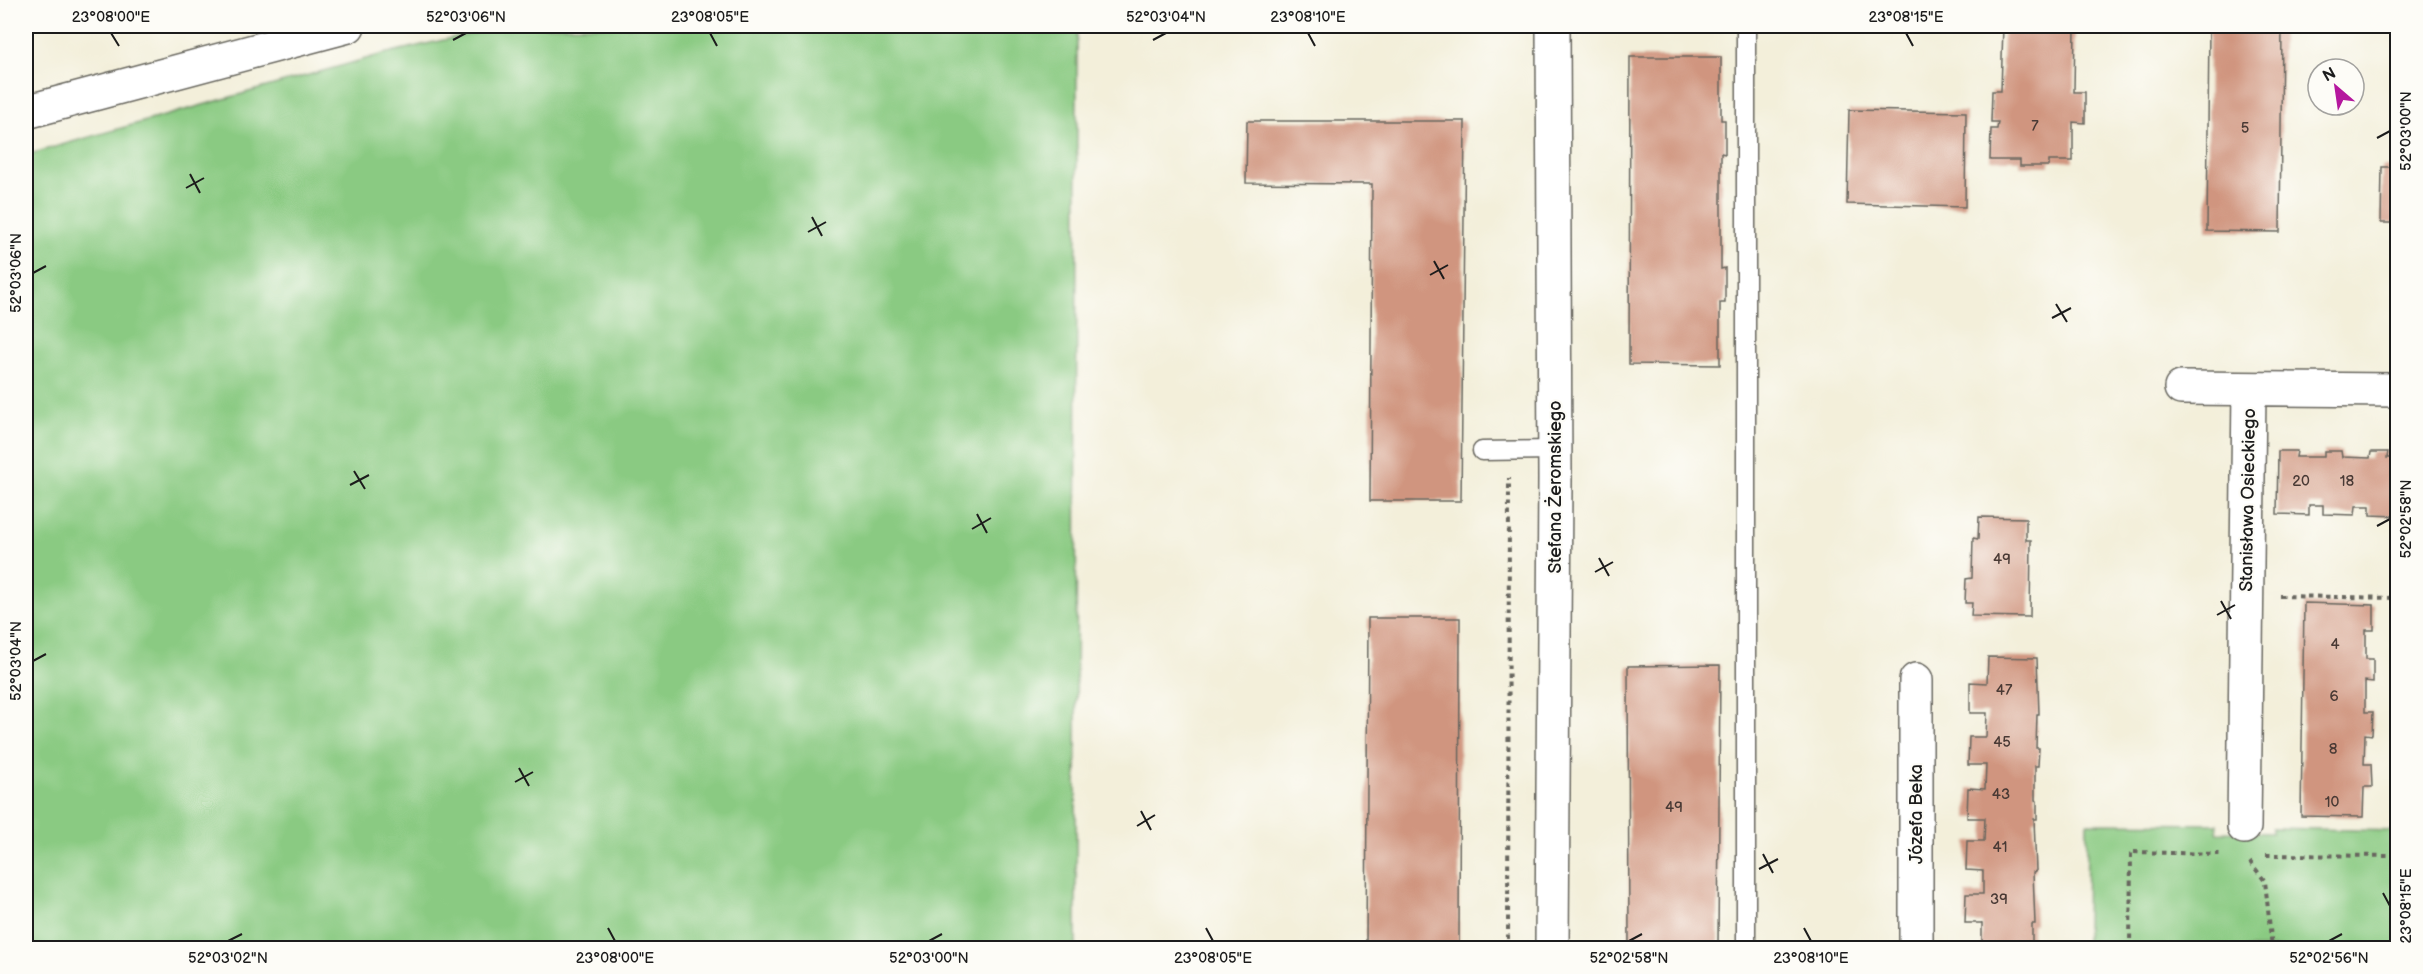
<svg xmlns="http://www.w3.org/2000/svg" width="2423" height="974" font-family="'Balsamiq Sans',sans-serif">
<rect width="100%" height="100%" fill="#fdfcf7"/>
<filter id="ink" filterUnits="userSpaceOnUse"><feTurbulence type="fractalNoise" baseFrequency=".0167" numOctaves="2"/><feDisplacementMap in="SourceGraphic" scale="12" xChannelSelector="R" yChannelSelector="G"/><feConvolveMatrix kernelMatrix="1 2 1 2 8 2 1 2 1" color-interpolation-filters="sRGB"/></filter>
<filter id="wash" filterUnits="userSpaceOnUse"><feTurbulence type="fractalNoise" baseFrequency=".008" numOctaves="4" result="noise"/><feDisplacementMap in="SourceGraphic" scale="24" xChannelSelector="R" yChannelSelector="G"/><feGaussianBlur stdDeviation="1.35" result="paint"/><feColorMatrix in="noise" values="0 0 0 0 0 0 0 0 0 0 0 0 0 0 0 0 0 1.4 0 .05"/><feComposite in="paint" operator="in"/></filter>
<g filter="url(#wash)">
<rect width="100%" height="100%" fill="#f3efda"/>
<path fill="#8aca82" stroke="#53734f" stroke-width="1.5" d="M504,26H1077L1076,948H26V155L383,54Z
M2087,823L2218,824L2217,832L2272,833V828L2397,831V948H2086Z"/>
<g id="blocks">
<path fill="#d0957f" d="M2003,26H2075L2074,92H2085V123L2073,122V161H2049V166H2020V160H1990L1991,129H1997L1998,122H1991L1992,91H2001Z
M2209,26H2282L2280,232L2207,231Z
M1630,57H1721V120H1725V154L1721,153V269L1725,268V303H1720V365L1629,364Z
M1849,110L1966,112L1965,207L1847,204Z
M1247,121H1465L1461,501H1370L1372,184L1246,183Z
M2382,167H2398V223H2381Z
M2278,451H2297L2296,457H2324V451H2341L2342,457L2370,458L2371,452H2388L2387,458H2398V516L2370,515V506H2356L2355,515L2323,514V505H2309V515L2277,514Z
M1979,517L2026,518V540H2031L2030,617L1971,616L1972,603H1965L1966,579L1972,578L1973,538L1978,539Z
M2304,603L2374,605V630H2366V659H2373V682L2365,681V712H2373L2372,735L2365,734L2364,764H2371L2372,787H2364L2363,817L2301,816Z
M1368,618H1460L1459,948H1366Z
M1988,657L2037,658L2039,714H2037L2036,748H2039L2038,766H2035V800L2037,801V819H2034L2036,871L2033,872L2035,924H2032V948H1982V923H1965L1966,894H1983V871L1966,870L1967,841H1984L1985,818H1967L1968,788L1985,789L1986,765H1968L1969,737H1986L1987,713H1970V682L1987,683Z
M1720,665L1718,948H1629L1628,666Z"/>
</g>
</g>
<g filter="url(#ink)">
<use href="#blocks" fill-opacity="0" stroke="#67665e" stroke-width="1.5"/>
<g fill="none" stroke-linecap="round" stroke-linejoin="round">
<g stroke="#67665e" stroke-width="21">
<path id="service" d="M1746,26V948
M1482,451L1555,450"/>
</g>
<g stroke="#67665e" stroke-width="36">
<path id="minor" d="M2181,388L2398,390
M1916,680V948
M2244,827L2249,389
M1552,948L1555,478L1553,26"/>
</g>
<g stroke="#67665e" stroke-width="36">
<path id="trunk" d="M26,112L348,26"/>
</g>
<path stroke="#67665e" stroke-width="4" stroke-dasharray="4.5 4.5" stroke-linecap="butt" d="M2280,596L2398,598
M2266,855L2398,856
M2250,862L2265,881L2272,948
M1508,948L1509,478
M2130,948L2131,852L2220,854"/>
<use href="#service" stroke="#fff" stroke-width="18"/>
<use href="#minor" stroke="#fff" stroke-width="33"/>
<use href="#trunk" stroke="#fff" stroke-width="33"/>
</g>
</g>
<path fill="none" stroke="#1c1c1c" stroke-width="2" d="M111,33L119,46M710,33L717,46M1308,33L1315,46M1906,33L1913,46M453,40L466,33M1153,40L1166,33M2377,138L2390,131M190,174L200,193M186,188L204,178M812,217L822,236M808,232L826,222M1434,261L1444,279M33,273L46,266M1430,275L1448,265M2056,304L2067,322M2052,318L2071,308M354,471L365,489M350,485L369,475M977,514L987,533M2377,526L2390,519M972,529L991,518M1599,558L1609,576M1595,572L1613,562M2221,601L2231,619M2217,615L2235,605M33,661L46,654M519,768L529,786M515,782L533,772M1141,811L1151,830M1137,826L1155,815M1763,854L1773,873M1759,869L1778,859M2383,893L2390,906M608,928L615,941M1206,928L1213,941M1804,928L1811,941M228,941L242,934M929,941L942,934M1629,941L1642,934M2329,941L2342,934"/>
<g text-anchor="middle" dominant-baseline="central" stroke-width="4.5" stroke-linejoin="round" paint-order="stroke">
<g font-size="15" fill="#493a35">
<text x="2035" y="126">7</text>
<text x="2245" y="128">5</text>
<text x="2301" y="481">20</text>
<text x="2347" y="481">18</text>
<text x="2002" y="559">49</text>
<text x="2335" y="644">4</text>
<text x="2004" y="690">47</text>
<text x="2334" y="696">6</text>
<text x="2002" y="742">45</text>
<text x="2333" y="749">8</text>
<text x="2001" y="794">43</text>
<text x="2332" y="802">10</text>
<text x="1674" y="807">49</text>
<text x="2000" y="847">41</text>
<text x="1999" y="899">39</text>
</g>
<g font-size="18" fill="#1c1c1c" stroke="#fdfcf7">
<text transform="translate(1555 487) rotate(-90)">Stefana Żeromskiego</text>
<text transform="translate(2248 500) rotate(-89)">Stanisława Osieckiego</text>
<text transform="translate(1916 814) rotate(-90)">Józefa Beka</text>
</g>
</g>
<rect width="2423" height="974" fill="none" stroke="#fdfcf7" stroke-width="66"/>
<g transform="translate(2336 87) rotate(331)"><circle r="28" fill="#fdfcf7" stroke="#a3a29f" stroke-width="1.5"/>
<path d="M0-4.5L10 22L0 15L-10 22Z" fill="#b5179e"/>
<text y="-9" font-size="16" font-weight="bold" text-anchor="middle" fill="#1c1c1c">N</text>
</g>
<rect x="33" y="33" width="2357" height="908" fill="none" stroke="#1c1c1c" stroke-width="2"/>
<g font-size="15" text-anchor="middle" fill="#1c1c1c">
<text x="111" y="22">23°08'00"E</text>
<text x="466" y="22">52°03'06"N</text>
<text x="710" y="22">23°08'05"E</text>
<text x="1166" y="22">52°03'04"N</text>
<text x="1308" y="22">23°08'10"E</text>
<text x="1906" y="22">23°08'15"E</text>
<text transform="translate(2406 131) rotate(-90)" y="5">52°03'00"N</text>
<text transform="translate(16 273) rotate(-90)" y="5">52°03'06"N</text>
<text transform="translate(2406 519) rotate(-90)" y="5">52°02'58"N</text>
<text transform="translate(16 661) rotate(-90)" y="5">52°03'04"N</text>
<text transform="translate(2406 906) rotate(-90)" y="5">23°08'15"E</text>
<text x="228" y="963">52°03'02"N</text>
<text x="615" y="963">23°08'00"E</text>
<text x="929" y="963">52°03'00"N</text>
<text x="1213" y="963">23°08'05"E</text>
<text x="1629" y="963">52°02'58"N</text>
<text x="1811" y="963">23°08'10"E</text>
<text x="2329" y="963">52°02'56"N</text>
</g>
</svg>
